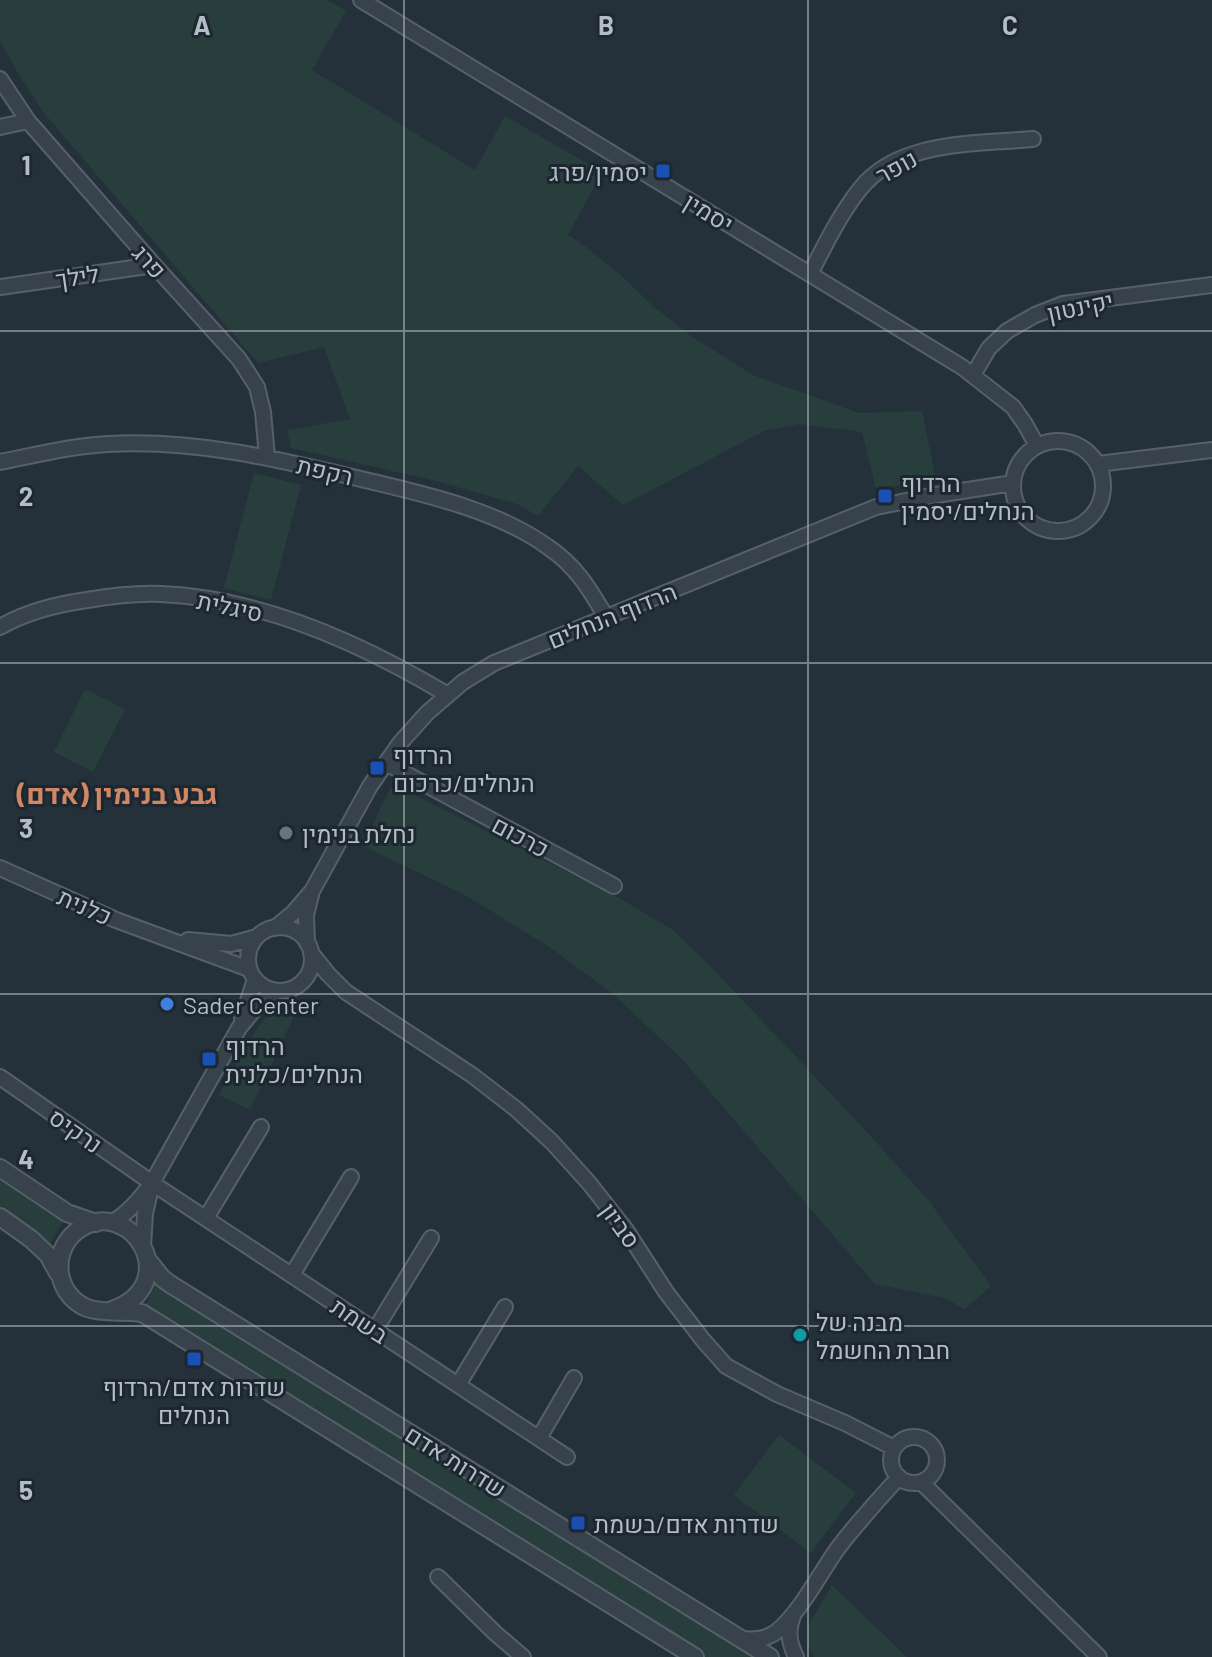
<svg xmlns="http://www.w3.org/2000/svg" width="1212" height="1657" font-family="Barlow,Heebo,sans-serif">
<rect width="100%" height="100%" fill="#24313b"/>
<path fill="#273e3d" d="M0,0H327L346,11L312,70L475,170L505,116L602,172L568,235L586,247L623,277L654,307L691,336L753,375L859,413L922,411L936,480L876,489L862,432L799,424L764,431L623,505L578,466L538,516L517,504L432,480L291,448L287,430L350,419L324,347L258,363L44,113L21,78L0,42Z
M254,473L301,485L271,600L224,588Z
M85,689L125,709L93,772L54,752Z
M393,784L619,898L673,930L715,971L866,1131L929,1201L991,1286L965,1309L944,1298L875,1284L682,1059L612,993L548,946L465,895L363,846L383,802Z
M286,1000L300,1003L250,1110L219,1095C238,1062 254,1022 286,1000Z
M0,1178L63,1221L49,1247L37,1233L0,1207Z
M156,1284L166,1291L753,1657H706L144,1307Z
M779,1435L856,1493L811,1553L734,1495Z
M832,1585L907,1657H814L808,1646V1626Z"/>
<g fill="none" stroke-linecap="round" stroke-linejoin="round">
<g stroke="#566069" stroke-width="18">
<path id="minor" d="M361,0L962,367L1013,407L1025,424L1037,446
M0,79L28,121L154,265L239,359L257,387L263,412L267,457
M0,127L28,121
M810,274C825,245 840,214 860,189C898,140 977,144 1033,139
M0,287L154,265
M973,375L989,348L1007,331L1035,315L1063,304L1212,285
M1013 486a45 45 0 1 1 90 0a45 45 0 1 1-90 0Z
M0,462C36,455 71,446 108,444C194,439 278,459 361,479C423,494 495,509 548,547C576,566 589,588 606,617
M1098,464L1212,450
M0,627C26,612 58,604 87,600C111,596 137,593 161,594C261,598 363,644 448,695
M386,763L614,886
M0,868L116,920L249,969
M248 959a32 32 0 1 1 64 0a32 32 0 1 1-64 0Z
M275,928L293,913L312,891L370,786L400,743L427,713L463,682L494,663L876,507L936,495L1013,483
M188,940L231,944L257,937
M307,943L306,915L311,895
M311,953L328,974L346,992L472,1075L516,1109L552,1142L589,1183L626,1230L666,1292L703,1340L726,1366L777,1394L845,1423L894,1448
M242,1020L255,979
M0,1077L152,1183L567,1457
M206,1218L261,1127
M111,1223C129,1213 140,1198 152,1183L239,1028L259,1004L277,991
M143,1247L145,1214L151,1187
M292,1275L351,1177
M375,1330L431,1238
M458,1385L505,1307
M891 1460a23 23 0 1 1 46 0a23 23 0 1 1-46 0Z
M539,1438L574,1378
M921,1482L1099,1657
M438,1577L495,1633L523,1657
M793,1616C787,1631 789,1642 796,1657
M741,1639C753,1640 765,1640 776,1632C800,1613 820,1573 838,1548C857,1523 878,1500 899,1477"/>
</g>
<g stroke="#566069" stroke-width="20">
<path id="tertiary" d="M0,1168L67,1213L96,1223
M0,1217L31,1239L48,1255L58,1273
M147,1259L162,1278L170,1284L770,1657
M112,1310C185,1284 132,1197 81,1228C50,1247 53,1294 87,1308C103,1314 124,1310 142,1313L695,1657"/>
</g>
<use href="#minor" stroke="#38424c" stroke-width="14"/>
<use href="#tertiary" stroke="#38424c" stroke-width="16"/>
</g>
<path fill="none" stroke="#b4bdc7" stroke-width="2" stroke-opacity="0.55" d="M404,0V1657M808,0V1657M0,331H1212M0,663H1212M0,994H1212M0,1326H1212"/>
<g fill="#1a4fb4" stroke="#1d2730" stroke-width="3">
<rect x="655" y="163" width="16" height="16" rx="4"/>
<rect x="877" y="488" width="16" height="16" rx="4"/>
<rect x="369" y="760" width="16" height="16" rx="4"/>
<rect x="201" y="1051" width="16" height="16" rx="4"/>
<rect x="186" y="1351" width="16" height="16" rx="4"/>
<rect x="570" y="1515" width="16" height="16" rx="4"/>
</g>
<circle fill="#6b7280" stroke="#1d2730" stroke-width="3" cx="286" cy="833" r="8"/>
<circle fill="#3f7fe0" stroke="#1d2730" stroke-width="3" cx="167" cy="1004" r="8"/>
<circle fill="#0f9aa8" stroke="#1d2730" stroke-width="3" cx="800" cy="1335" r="8"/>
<g text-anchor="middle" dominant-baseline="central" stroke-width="6" stroke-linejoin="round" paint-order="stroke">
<g font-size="24" fill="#b4bdc7" stroke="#1d2730">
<text transform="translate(896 166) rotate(-29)">נופר</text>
<text transform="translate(709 212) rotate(31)">יסמין</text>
<text transform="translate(150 261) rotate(48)">פרג</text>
<text transform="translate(77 276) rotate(-8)">לילך</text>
<text transform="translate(1080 306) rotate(-12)">יקינטון</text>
<text transform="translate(325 470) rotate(13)">רקפת</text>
<text transform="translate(230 606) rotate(12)">סיגלית</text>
<text transform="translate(612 615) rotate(-22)">הרדוף הנחלים</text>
<text transform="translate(521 836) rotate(28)">כרכום</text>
<text transform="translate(85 906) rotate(24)">כלנית</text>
<text transform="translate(76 1130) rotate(35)">נרקיס</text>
<text transform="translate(621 1225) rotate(54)">סביון</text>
<text transform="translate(360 1320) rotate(33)">בשמת</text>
<text transform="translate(456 1461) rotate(32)">שדרות אדם</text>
</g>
<g font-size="24" fill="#b4bdc7" stroke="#1d2730" text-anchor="start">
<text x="647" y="171" text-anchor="end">יסמין/פרג</text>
<text x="901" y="482">הרדוף<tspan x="901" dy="28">הנחלים/יסמין</tspan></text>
<text x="393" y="754">הרדוף<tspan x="393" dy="28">הנחלים/כרכום</tspan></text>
<text x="302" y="833">נחלת בנימין</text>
<text x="183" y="1004">Sader Center</text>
<text x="225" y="1045">הרדוף<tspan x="225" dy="28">הנחלים/כלנית</tspan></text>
<text x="816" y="1321">מבנה של<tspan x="816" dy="28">חברת החשמל</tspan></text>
<text x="194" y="1386" text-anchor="middle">שדרות אדם/הרדוף<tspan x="194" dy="28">הנחלים</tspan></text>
<text x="594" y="1523">שדרות אדם/בשמת</text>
</g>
<g font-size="28" font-weight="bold" fill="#cf8766" stroke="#1d2730">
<text x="117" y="793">גבע בנימין (אדם)</text>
</g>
</g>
<g font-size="26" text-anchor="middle" font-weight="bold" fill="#b4bdc7" stroke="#1d2730" stroke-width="6" stroke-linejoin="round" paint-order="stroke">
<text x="202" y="35">A</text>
<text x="606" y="35">B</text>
<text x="1010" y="35">C</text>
<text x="26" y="175">1</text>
<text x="26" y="506">2</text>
<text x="26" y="838">3</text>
<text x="26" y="1169">4</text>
<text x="26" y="1500">5</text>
</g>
</svg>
